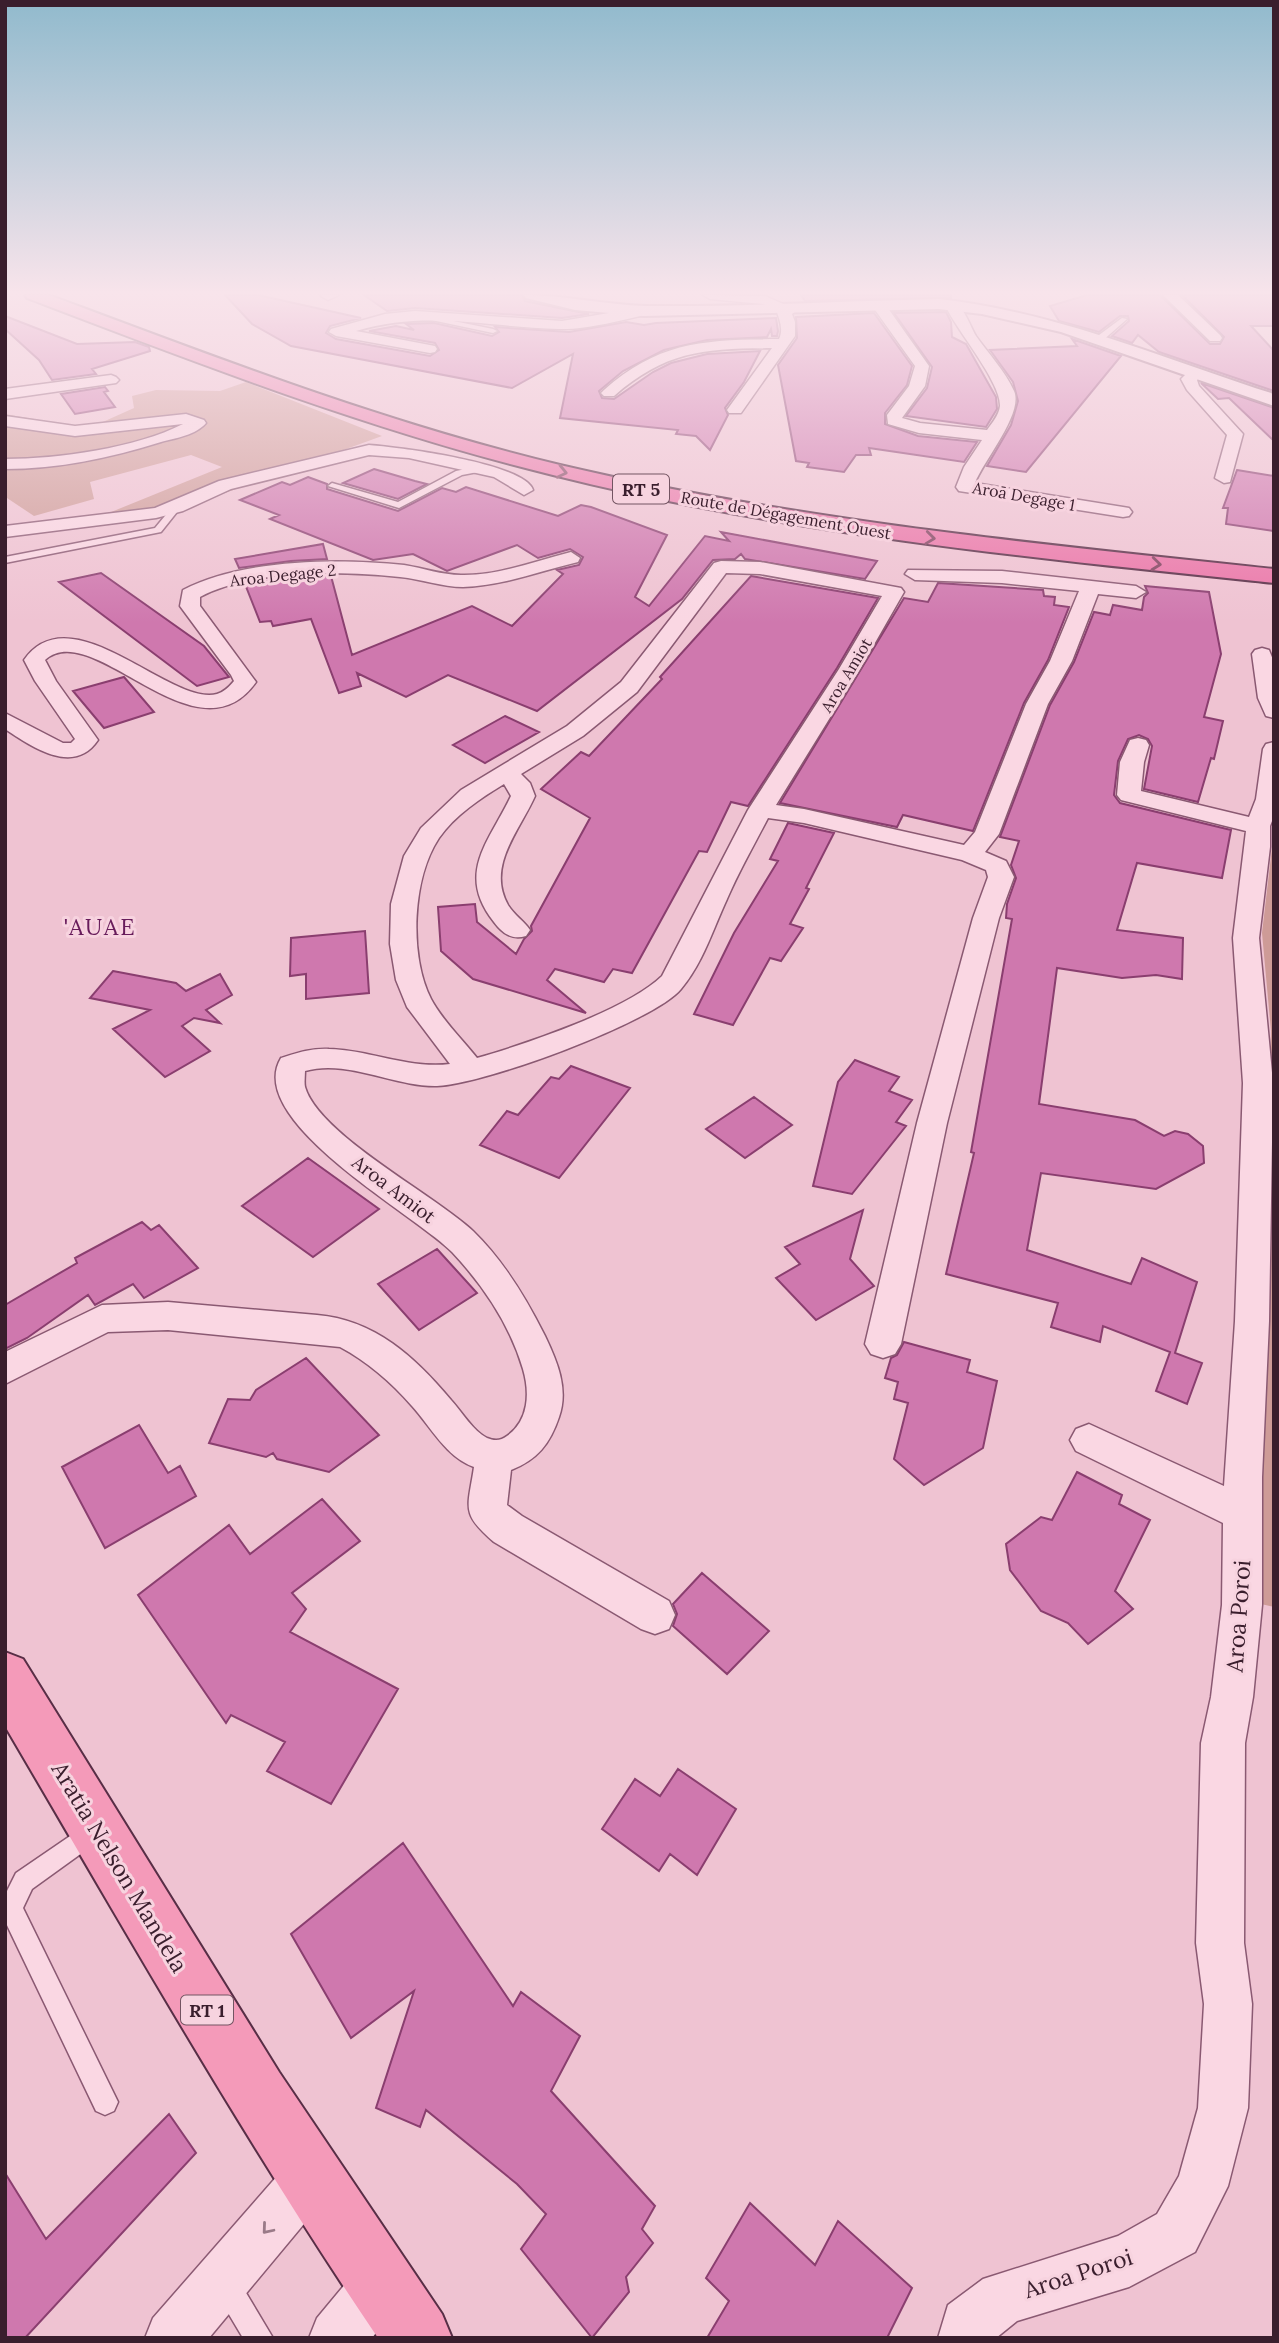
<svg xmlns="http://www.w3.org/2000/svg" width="1279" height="2343" font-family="Lora,serif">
<rect width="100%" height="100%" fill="#efc3d2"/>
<path fill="#ce9b97" d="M246,382L382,436L189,506L89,521L222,467L191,455L90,482L94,499L34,516L7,498L5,414L68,425H96L134,408L132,396L156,390L220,391Z
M1274,831V1607L1239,1599L1267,1228L1271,1031L1262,933Z"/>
<path fill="#cf78ae" stroke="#8a3e6f" stroke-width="2" d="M225,295H258L361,318L330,326L326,333L336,339L430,356L439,350L435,343L369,331L396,326L414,330L406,324L434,323L492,336L499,332L495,327L569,332L626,322L644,325L656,323L776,318L778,331L777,336H772L771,329L767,337L707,340L664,350L623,371L599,391L602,398L614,399L653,372L671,363L707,354L760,351L744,382L725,408L728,415L710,450L696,436L676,434L678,430L560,418L573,354L512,388L291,346L252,324Z
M364,295H522L525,301L589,314L562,318L415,308L387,311Z
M801,295H951V298L805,301Z
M1087,295H1160L1210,344H1220L1224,337L1182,295H1274V326H1251L1274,351V391L1159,352L1138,335L1132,343L1112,336L1129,321L1128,316H1120L1099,332L1059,321L1050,306Z
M946,312L951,322L952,337L966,344L996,397L997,409L986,427L906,416L927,388L932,367L894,313Z
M874,313L912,366L907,385L885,413V424L918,436L977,442L964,462L869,448L871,455H856L844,472L807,467L809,463L796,461L778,365L797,338L796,317Z
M5,316L77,344L135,342L149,347L150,351L92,369L96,374L52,380L39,360L5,329Z
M1072,339L1121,356L1026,472L987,466L1011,425L1018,401L1013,382L990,350L1077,346Z
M1201,383L1274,408V441L1229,398L1218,399Z
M105,387L108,391L104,392L115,407L75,414L61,394Z
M374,469L415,481L427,484L398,499L343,483Z
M1237,470L1274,476V531L1226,524L1228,508H1223Z
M308,477L327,484V489L398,511L442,488L456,492L466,487L558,516L581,505L591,507L667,535L635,597L649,606L705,536L729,541L721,532L877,561L865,579L745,559L741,554L735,559L713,560L682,599L537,711L448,675L406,697L357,673L361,686L339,693L311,619L273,626L271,621L260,622L245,584L298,577L331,576L352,655L472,606L512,626L563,574L557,570L579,565L583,557L570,549L538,558L517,545L447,571L413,554L373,560L270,519L279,515L240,500L282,482L290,485Z
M323,544L327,559L291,561L239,568L235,559Z
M101,573L204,646L229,677L197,686L59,582Z
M751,576L878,598L837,668L748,806L731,802L707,852L699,851L632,973L613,969L604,982L555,969L547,980L586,1013L473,979L441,951L438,907L475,904L477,922L516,954L524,939L532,931L531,926L590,818L541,789L581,752L589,756L662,679L660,677Z
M938,583L1043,590L1044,596L1055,597L1054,605L1069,607L1048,660L1024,703L973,831L903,815L897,827L780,803L904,598L928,602Z
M1145,586L1209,592L1221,654L1204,717L1223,721L1214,759L1211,758L1198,802L1144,789L1152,746L1148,739L1139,735L1128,739L1118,761L1114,795L1120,803L1231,830L1222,878L1137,863L1117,930L1183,938L1182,979L1156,975L1122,978L1057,968L1039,1104L1135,1120L1164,1136L1175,1131L1188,1134L1203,1146L1204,1163L1156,1189L1041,1173L1027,1250L1131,1284L1142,1258L1197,1282L1175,1353L1202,1363L1187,1404L1156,1391L1170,1352L1103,1326L1100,1342L1051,1327L1058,1303L946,1274L974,1153L971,1152L1012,919L1006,918L1007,904L1016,878L1011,865L1019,841L1000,837L1050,705L1074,662L1094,612L1110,615L1113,605L1142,610L1144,597L1148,593Z
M124,677L154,712L104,728L73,691Z
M505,716L539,732L485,763L453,745Z
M788,823L834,833L806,888L809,889L790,924L803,928L781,961L770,958L733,1025L694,1014L734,933L778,861L770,859Z
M365,931L369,993L306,999V974L290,976L291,938Z
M113,971L176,983L186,991L220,974L232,995L206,1010L220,1023L194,1018L182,1026L210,1051L165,1077L113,1029L150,1010L90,998Z
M855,1060L899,1077L889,1091L912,1100L896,1122L906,1126L852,1194L813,1186L838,1082Z
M571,1066L630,1088L559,1178L480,1145L507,1111L518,1115L551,1077L559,1079Z
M754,1097L792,1125L745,1158L706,1129Z
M308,1158L379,1209L313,1257L242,1206Z
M863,1210L850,1259L874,1286L816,1320L776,1278L800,1264L785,1247Z
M142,1222L151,1230L159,1225L198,1268L144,1298L133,1284L95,1305L88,1295L27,1338L5,1349V1305L77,1263L75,1258Z
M437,1249L477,1293L419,1330L378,1284Z
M904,1342L970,1360L967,1372L997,1381L983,1448L924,1485L894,1459L908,1403L894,1399L898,1382L885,1378L891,1358L897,1355Z
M306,1358L379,1435L329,1472L277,1459L273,1453L266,1457L209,1443L228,1399L250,1400L256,1390Z
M139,1425L168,1473L180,1466L196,1496L105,1548L62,1467Z
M1077,1472L1122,1495L1119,1504L1150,1520L1115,1591L1133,1609L1088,1644L1068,1623L1041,1611L1010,1570L1006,1544L1041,1517L1052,1520Z
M322,1499L360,1541L292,1593L306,1609L290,1632L398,1689L331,1804L267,1771L285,1742L231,1715L226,1723L138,1595L229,1525L250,1554Z
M702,1573L769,1631L727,1674L673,1626L677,1614L673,1604Z
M678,1769L736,1809L697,1875L670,1854L659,1871L602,1829L635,1779L660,1796Z
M403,1843L513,2006L521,1992L580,2036L551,2091L655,2206L642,2229L653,2243L626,2277L629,2292L592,2338L521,2249L546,2214L517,2184L426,2110L420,2127L376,2108L414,1991L351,2038L291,1934Z
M169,2114L196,2153L25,2338H5V2173L46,2239Z
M750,2203L815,2265L838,2221L912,2288L887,2338H707L729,2301L706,2278Z"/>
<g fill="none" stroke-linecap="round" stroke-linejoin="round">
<g stroke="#8a5972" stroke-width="3">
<path id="service" d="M424,315L493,329L497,331L493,333L422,318Z
M1122,318L1127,319L1101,342H1095V338Z
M480,466L484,469L483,471L462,475L399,508L328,486L332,483L398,502L456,471Z
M174,505L181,507L161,532L5,563V557L155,528Z
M92,1821L100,1824L103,1832L100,1840L32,1889L23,1908L118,2102L114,2111L105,2115L96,2111L5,1921V1895L16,1873Z
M226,2272L236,2276L273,2338H243L212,2286L216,2276Z"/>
</g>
<g stroke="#8a5972" stroke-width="3">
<path id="minor" d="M339,295L328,300L321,296L322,295Z
M703,295L765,296L797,310L792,314L795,322V336L741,413H729L727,410L772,348C705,349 667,350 614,396H604L601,393L604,390C660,340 707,340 779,339C784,329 779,319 776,309L763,304L710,299Z
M1163,295H1178L1220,335L1222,338L1220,341H1210Z
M952,301C963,304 970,326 976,336C988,353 1005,371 1014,391C1024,413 984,460 975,483L1123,507L1129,508L1132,512L1129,516L1123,517L959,491L956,487L964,467L982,440L919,433L888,424L887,415L909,386L915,366L873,307L880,303L885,304L929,366L925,386L902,418L920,423L987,430C992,423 999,415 1000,406C1001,382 957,331 945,305Z
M644,307L649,308V314C623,320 585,330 559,329C487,327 426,310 356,331L435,346L437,349L435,352L430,353L336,336L329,332L331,329L385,314L415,311L562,321Z
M1194,369L1202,374L1197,380L1199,386L1243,434L1230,482L1224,483L1215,478L1227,435L1187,390L1181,379L1189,371Z
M111,375L116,377L119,380L116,383L5,399V389Z
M186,414L204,420L206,423C196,435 176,438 161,442C110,458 59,469 5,469V459C58,459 136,448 183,424L75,436L5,426V416L75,426Z
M369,445C397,447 525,463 533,490L524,495L494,477L409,458L369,455L231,489L183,511L156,518L5,537V526L155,508L219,481Z
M571,552L580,558L578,562C540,571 502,586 463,587C442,587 421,579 400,577C341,571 253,569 200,597V606L256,682C197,766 93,616 45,660L56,681L98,740C74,776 32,747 5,729V713L63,743H71L75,739L35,681L24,660C71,592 171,707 217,694C224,692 229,687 234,681L231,675L180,606L183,590C243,559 337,558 404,565C423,568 442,575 461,575C498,576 535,561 571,552Z
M721,561L760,562L901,588L904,592L860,669L776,805L804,809L964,845L975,832L1026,704L1050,661L1079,591L1002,583L915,580L905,574L908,570L1002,571L1136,586L1146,592L1136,598L1098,594L1072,661L1048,704L999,834L985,852L1006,861L1014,877L999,918L947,1123L901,1344L895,1354L883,1358L871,1354L865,1344L917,1123L973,918L988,877L986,870L962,860L804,823L768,818C754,845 739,871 727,899C713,929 703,963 681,989C654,1022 482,1085 437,1086C394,1087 348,1059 305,1071C305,1076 304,1082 305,1087C319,1135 435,1195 473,1231C504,1261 526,1298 545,1336C557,1361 569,1389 559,1417C550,1444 537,1460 511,1470L507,1505L522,1516L669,1601L675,1615L669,1629L655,1634L641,1629L494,1542C460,1513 468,1508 474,1467C446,1457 431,1427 412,1406C391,1382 368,1362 340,1347L168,1330L108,1332L5,1384V1352L102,1305L168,1302L317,1315C375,1320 415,1357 451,1400C462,1412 473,1431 487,1438C494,1441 501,1441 507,1436C529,1420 530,1393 523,1369C510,1325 483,1285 452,1252C416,1215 243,1121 281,1058C297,1053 312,1048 329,1049C370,1050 408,1069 450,1064L407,1007L396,980L390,944L391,904L404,856L421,828L461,790L567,726L621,682L714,563ZM726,573L760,574L882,596L839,669L748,810L662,976C627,1010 526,1044 477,1058C462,1039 442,1020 431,999C409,956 412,879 439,838C455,815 481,798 504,784L511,796C490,841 455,873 494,922C503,934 512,940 526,936L530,930C524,921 514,915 508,905C486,866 520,830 535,796L530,783L521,774L583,736L637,692Z
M1262,648L1269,650L1274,662V718L1266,716L1258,698L1252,654L1255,650Z
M1138,738L1146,740L1149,745L1144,762L1141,791L1249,817L1256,799L1263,749L1266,744L1274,742V816L1270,826V847L1259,938L1273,1083L1269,1321L1262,1477V1605L1253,1697L1245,1743L1244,1943L1252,2004L1248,2108L1228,2186L1195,2252L1129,2287L1017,2321L996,2338H938L948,2305L983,2279L1118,2236L1157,2214L1179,2176L1198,2108L1204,2004L1196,1943L1201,1743L1211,1697L1222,1605L1223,1523L1076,1451L1070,1440L1076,1429L1089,1424L1224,1486L1235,1321L1243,1083L1233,938L1246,831L1121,800L1117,795L1120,762L1130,740Z
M310,2151L328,2159L336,2177L328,2195L209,2338H145L153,2318L292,2159Z
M380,2257L399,2265L407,2284L399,2303L372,2338H309L317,2318L361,2265Z"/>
</g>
<g stroke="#8a5972" stroke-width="4">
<path id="tertiary" d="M524,295C565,295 605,305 646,306C743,307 841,301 939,299C1056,312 1162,358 1274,394V406L1061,332L982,314L939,309L644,316L575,310L526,298Z"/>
</g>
<g stroke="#582e46" stroke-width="4">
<path id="primary" d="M5,1652L23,1659L279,2072L442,2314L452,2338H378C244,2140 126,1932 5,1726Z"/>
</g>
<g stroke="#582e46" stroke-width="4">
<path id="trunk" d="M25,295H49C217,358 385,423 560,465C794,520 1034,544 1274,569V583C1032,558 789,534 553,475C373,431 200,364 27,298Z"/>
</g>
<use href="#service" fill="#fad7e3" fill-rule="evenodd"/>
<use href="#minor" fill="#fad7e3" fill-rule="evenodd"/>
<use href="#tertiary" fill="#fad7e3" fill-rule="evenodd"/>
<use href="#primary" fill="#f49ab9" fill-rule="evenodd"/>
<use href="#trunk" fill="#ea76a8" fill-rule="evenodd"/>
</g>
<defs><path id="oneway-chevron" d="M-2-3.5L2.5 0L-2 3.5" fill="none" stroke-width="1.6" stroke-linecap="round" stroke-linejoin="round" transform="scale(1.75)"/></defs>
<g stroke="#80415e">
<use href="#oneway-chevron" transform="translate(562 472) rotate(13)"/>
<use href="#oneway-chevron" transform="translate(930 538) rotate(7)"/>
<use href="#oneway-chevron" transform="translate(1156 564) rotate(6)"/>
</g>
<use stroke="#9a7a88" href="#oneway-chevron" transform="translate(267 2229) rotate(130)"/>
<linearGradient id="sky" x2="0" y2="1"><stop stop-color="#91bacd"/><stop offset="0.47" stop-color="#f8e4eb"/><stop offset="1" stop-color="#f8e4eb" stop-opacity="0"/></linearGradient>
<rect width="1279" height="623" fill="url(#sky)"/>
<g text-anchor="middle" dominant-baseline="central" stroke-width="6" stroke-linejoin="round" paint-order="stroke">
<g font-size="16" fill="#3a1e2d" stroke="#f7d3df">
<text transform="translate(1024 496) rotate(10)">Aroā Degage 1</text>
<text transform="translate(786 515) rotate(10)">Route de Dégagement Ouest</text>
<text transform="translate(283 575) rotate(-6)">Aroa Degage 2</text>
<text transform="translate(846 675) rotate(-59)">Aroa Amiot</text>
</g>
<g fill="#f7d3df" stroke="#735462" stroke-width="2">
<rect x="613" y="474.5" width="56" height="29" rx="5"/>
<rect x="181" y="1995.5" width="52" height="29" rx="5"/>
</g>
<g font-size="18" font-weight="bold" fill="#3a1e2d">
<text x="641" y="489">RT 5</text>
<text x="207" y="2010">RT 1</text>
</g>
<g font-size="19" fill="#3a1e2d" stroke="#f7d3df">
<text transform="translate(394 1189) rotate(37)">Aroa Amiot</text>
</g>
<g font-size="23" letter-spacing="2" fill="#681c5b" stroke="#f7d3df">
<text x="100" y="926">'AUAE</text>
</g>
<g font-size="23" fill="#3a1e2d" stroke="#f7d3df">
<text transform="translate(1238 1616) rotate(-86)">Aroa Poroi</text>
<text transform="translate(120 1867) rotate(59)">Aratia Nelson Mandela</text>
<text transform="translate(1078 2273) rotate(-18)">Aroa Poroi</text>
</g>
</g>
<rect width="1279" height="2343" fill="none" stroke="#3a1e2d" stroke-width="14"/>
</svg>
